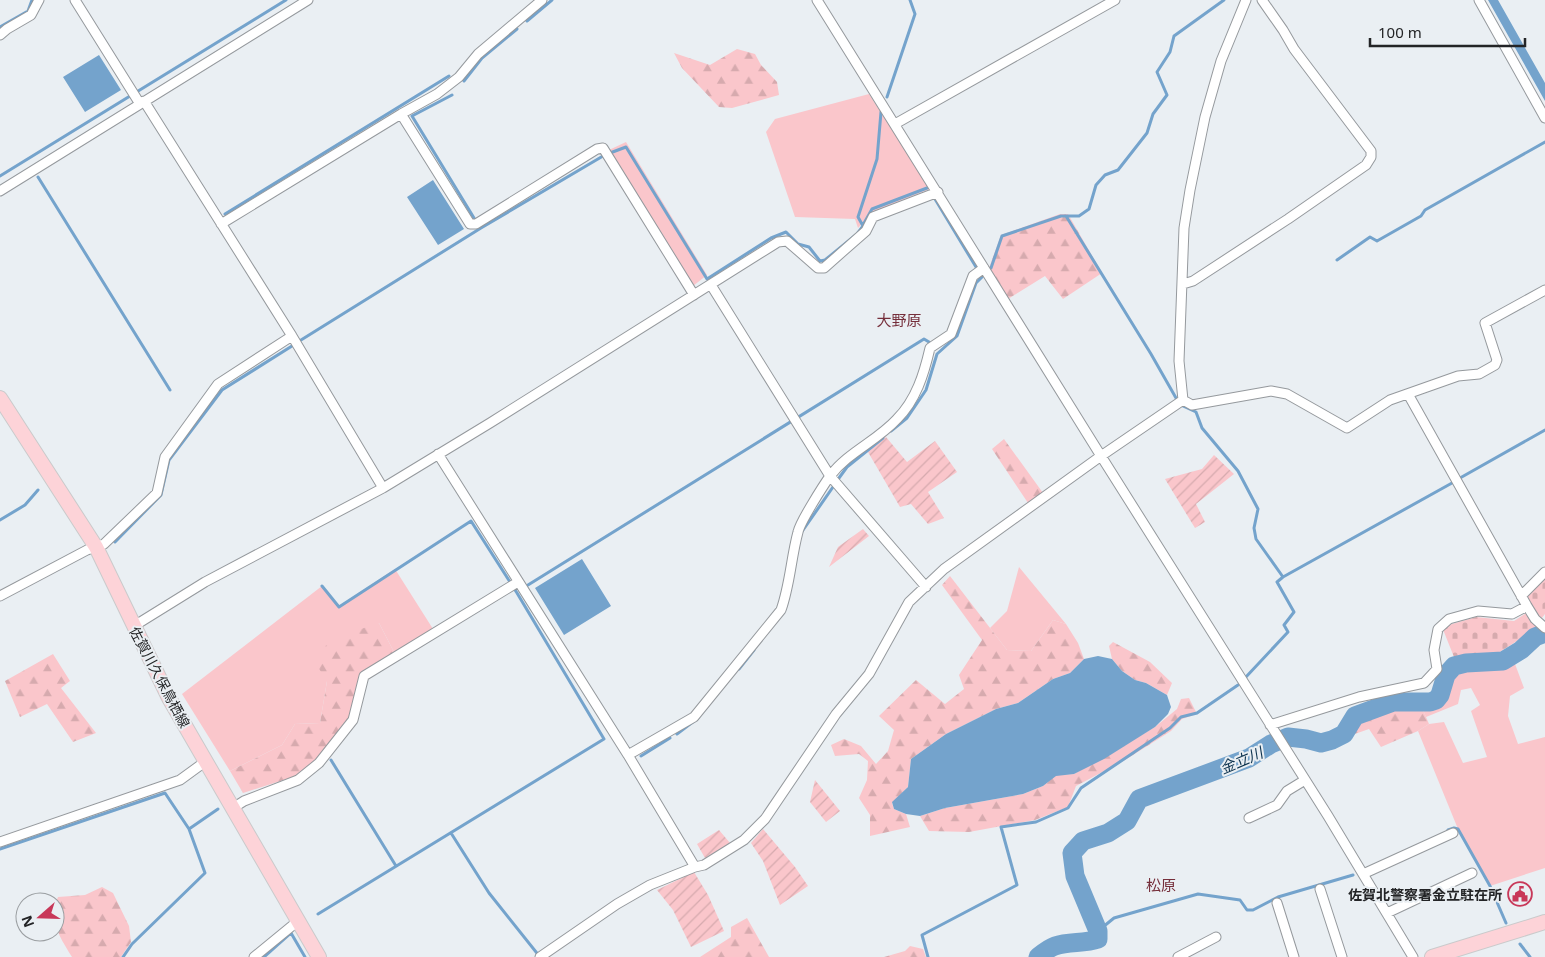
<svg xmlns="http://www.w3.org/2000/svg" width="1545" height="957" font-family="'Noto Sans','Noto Sans JP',sans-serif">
<defs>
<pattern id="forest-firs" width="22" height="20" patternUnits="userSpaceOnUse" patternTransform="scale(1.25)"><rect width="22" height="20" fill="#fac6cb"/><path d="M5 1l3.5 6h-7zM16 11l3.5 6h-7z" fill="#d6aaae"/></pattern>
<pattern id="cemetery-stones" width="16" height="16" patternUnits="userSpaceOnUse" patternTransform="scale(1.25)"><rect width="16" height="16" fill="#fac6cb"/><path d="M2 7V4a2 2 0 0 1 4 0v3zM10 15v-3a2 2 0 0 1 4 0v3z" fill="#d6aaae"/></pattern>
<pattern id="garden-furrows" width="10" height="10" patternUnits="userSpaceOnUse" patternTransform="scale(1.25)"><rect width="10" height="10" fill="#fac6cb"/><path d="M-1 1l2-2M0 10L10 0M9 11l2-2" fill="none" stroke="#d6aaae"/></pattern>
</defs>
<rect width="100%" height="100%" fill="#eaeff3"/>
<path fill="#fac6cb" d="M869,94L930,189L873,212L858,228L855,219L795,217L766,132L775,119Z
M626,142L707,275L693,286L609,150Z
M1019,567L1066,624L1053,620L1031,651L1007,650L990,628L1007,611Z
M395,569L433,629L394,652L379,623L327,681L320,723L295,724L282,745L230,771L182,694L322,586L339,606Z
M1515,664L1524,688L1510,696L1508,716L1518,744L1545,737V868L1490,886L1458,829L1418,731L1429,724L1444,722L1463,763L1487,757L1471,711L1480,705L1471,688L1461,690L1458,704L1426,717L1423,710C1446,703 1448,696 1454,674L1467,670L1491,671Z"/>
<path fill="url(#forest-firs)" d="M737,49L755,54L761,65L777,82L779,95L732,108L719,107L682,68L674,53L710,65Z
M1060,214H1068L1102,273L1063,299L1045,276L1008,299L989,268L1001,235Z
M1004,439L1043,493L1028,503L992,449Z
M950,576L1007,650L1031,651L1053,620L1066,624L1078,643L1084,659L1070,673L1053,679L1018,703L996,709L946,734L911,759L908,787L892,803L894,809L906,814L910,827L870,836V815L859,798L867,780L868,761L859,754L835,756L831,745L844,739L861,746L876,764L888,751L894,730L879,716L916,680L945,704L964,689L959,675L982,640L942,585Z
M379,623L394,652L360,676L351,718L318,759L296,776L243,793L230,771L282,745L295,724L320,723L327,681L314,661L331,639Z
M1113,642L1150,662L1172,683L1167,695L1146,683L1135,680L1122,671L1112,659L1109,646Z
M53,654L70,681L61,688L96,733L73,742L47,704L20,717L5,681Z
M1189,698L1197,714L1182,719L1171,731L1125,760L1076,786L1068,807L1035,820L969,832L929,831L920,816L945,808L1023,794L1043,786L1056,775L1074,774L1155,727L1177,709L1181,699Z
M1396,708L1423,710L1429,724L1418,731L1381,747L1369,729L1349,736L1359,719Z
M102,887L113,893L129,926L131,942L121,957H72C60,937 48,921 58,897L85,895Z
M747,918L769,957H700L731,937V927Z
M910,946L923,949L926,957H884L905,951Z"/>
<path fill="url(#cemetery-stones)" d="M1545,578V614L1531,632L1495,655L1454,657L1442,627L1476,617L1514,621L1531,610L1527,596Z"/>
<path fill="url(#garden-furrows)" d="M886,437L907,462L935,441L957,472L928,492L944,518L928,524L911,504L900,507L868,452Z
M1214,455L1234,474L1196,504L1205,522L1195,528L1165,479L1202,469Z
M863,529L869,536L829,567L838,547Z
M815,780L840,811L826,822L810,802Z
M763,829L795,867L808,886L780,905L763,861L751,843Z
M719,830L730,843L705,858L697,844Z
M694,872L708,895L724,931L691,947L673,910L657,890Z"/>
<path fill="#74a3cc" d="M1488,0H1498L1545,83V101Z
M99,55L121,90L85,112L63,77Z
M433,180L464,229L438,245L407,197Z
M582,559L611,606L564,635L535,588Z
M1098,656L1112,659L1122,671L1135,680L1146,683L1167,695L1171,707L1168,714L1155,727L1104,759L1074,774L1056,776L1043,786L1023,794L945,808L920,816L906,814L894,809L892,802L908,787L911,759L946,734L996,709L1018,703L1053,679L1070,673L1084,659Z"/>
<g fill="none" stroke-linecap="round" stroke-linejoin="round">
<path stroke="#74a3cc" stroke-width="3" d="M527,21L552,0
M0,27L28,11L32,0
M464,81L482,58L517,29
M452,95L412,116L474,218
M887,97L915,14L910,0
M610,153L626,147L707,279L771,238L786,232L798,244L809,247L820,261L825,260L857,234L863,226L858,217L877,159L881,112
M0,176L286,0
M38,177L170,390
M935,199L976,267
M225,214L449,76
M1066,216L1151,354L1176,398
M863,225L872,209L927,188
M1337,260L1370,237L1377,241L1421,216L1425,210L1545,142
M991,268L1002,236L1061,216H1079L1089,209L1096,185L1105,175L1118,170L1147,133L1153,114L1167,95L1157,72L1170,52L1174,36L1224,0
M301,340L481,228L603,156
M1183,406L1196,412L1202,428L1238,471L1258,509L1254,528L1256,539L1283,577L1277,582L1294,612L1284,625L1288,632L1245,678
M891,431L907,418L926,390L937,354L957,336L976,283L982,277
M839,478L847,467L883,438
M1460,478L1545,430
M0,520L25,505L38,490
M801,533L833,487
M115,542L161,495L169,460L222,390L292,346
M1283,577L1452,483
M528,585L924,339L929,342
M739,669L754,650
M677,734L698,718
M641,756L670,738
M331,760L396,866
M1448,830L1454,828L1458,829L1490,886L1506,923
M451,833L489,893L540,957
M0,849L165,793L189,829L218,809
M318,914L604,739L517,593L471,521L339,607L322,586
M1098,931L1114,918L1198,894L1240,900L1247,910H1253L1278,897L1353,875
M1520,944L1530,957
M123,957L132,944L205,873L189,829
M264,957L291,933L305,957
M928,957L922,935L1017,885L1001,827L1036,822L1068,808L1081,788L1170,728L1181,717L1197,713L1238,685"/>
<path stroke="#74a3cc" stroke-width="19" d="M1038,957C1043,953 1049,948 1055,946C1069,941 1084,944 1098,939V931L1075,876L1072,853L1083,841L1108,833L1127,821L1139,799L1249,758L1271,744L1288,737L1306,739L1321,743L1332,740L1344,734L1355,716L1393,702H1430L1436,700L1440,695L1446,675L1454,666L1466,663L1503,661L1521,650L1535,637L1545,633"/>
<g stroke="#95999d" stroke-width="11">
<path id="minor" d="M75,0L140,104
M817,0L1101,456L1328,816L1413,957
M1479,0L1545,118
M0,35L7,29L31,15L39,0
M144,101L292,336L383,488
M401,114L470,224H476L597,149L603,148L694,295
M895,124L1115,0
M0,191L308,0
M221,224L401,114L437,94L459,77L478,54L542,0
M1183,284L1193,281L1288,219L1366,165L1371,157V151L1294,49L1283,30L1262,0
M711,285L830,476L926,587
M1408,394L1527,606L1535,619L1545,628
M1183,400L1192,405L1271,391L1287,394L1347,428L1390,400L1458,376L1479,374L1495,365L1497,360L1485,323L1545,290
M1183,400L1179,361L1184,228L1190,190L1205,117L1221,61L1246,0
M438,454L628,755L695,867
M0,596L87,550L104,544L157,493L165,457L218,384L292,336
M1521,596L1545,572
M134,626L205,582L383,488L490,423L778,242L787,241L818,268H824L866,231L873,217L938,192
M1270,725L1359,697L1424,683L1437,669L1434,650L1438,629L1449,619L1478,611L1512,614L1527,606
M628,755L694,717L781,610C790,585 791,558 798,532C800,522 823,486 830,476C848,452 877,441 897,419C916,400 924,374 930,348L951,334L973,276L984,268
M233,808L244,801L298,780L319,763L353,720L364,676L518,582
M1249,818L1277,805L1287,791L1305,780
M0,842L180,780L206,761
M1363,874L1453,833
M1320,889L1342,957
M1277,903L1294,957
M1387,913L1472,873
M254,957L298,921
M540,957L617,904L650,885L695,867L704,865L744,840L765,819L836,714L869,674L909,602L944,569L1101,456L1183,400
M1178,957L1216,937"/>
</g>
<g stroke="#cacacb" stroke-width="16">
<path id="primary" d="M0,398L96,547L169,698L319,957
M1432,957L1545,922"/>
</g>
<use href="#minor" stroke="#fff" stroke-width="9"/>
<use href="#primary" stroke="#fdd3d8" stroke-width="14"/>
</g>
<defs>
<g id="civic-ring" transform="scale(1.25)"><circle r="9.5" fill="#eaeff3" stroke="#c83859" stroke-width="1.5"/><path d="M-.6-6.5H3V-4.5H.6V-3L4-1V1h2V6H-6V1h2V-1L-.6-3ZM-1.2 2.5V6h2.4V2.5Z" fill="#c83859"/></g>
</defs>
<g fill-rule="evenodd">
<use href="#civic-ring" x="1520" y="894"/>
</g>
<g text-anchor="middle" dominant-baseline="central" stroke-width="4" stroke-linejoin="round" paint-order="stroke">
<g font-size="14" fill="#232426" stroke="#eaeff3">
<text transform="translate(160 677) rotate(62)">佐賀川久保鳥栖線</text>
</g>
<g font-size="14" font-weight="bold" fill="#232426" stroke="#eaeff3" text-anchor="end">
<text x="1502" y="894">佐賀北警察署金立駐在所</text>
</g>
<g font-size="15" fill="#762f3b" stroke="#eaeff3">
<text x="899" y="320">大野原</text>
<text x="1161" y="885">松原</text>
</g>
<g font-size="15" font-style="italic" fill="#0b314d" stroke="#eaeff3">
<text transform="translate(1241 760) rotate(-23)">金立川</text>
</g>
</g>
<g transform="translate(40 917) rotate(250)"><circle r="24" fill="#eaeff3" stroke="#9a9ea1"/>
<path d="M0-4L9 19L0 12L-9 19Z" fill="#c83859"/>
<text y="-8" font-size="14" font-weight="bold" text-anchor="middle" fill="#232426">N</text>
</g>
<path d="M1370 38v8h155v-8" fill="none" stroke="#232426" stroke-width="2.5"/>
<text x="1378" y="38" font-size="15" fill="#232426" stroke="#eaeff3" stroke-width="4" paint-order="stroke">100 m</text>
</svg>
